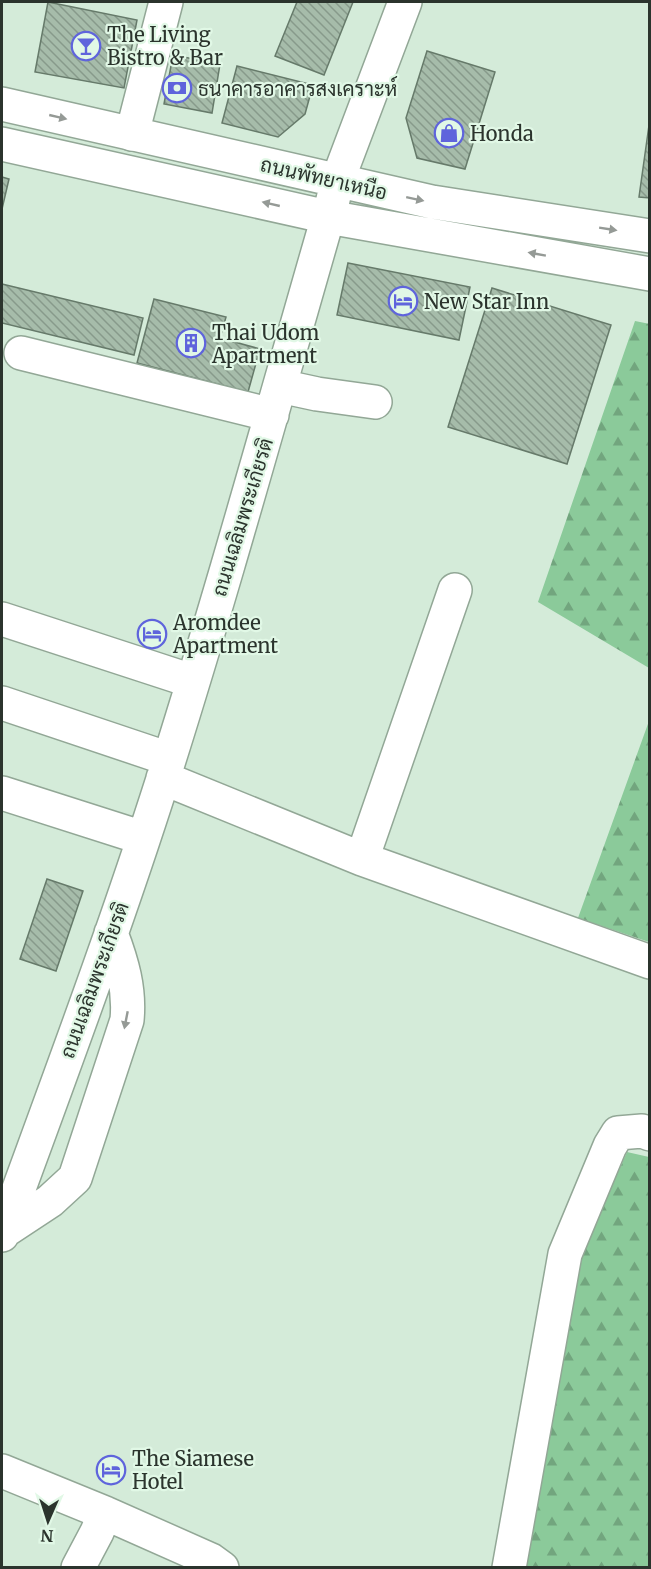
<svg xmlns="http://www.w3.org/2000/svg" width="651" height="1569" font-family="Merriweather,Sarabun,serif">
<defs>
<pattern id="forest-firs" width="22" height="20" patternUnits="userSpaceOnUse" patternTransform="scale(1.5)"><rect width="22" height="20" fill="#8bca9a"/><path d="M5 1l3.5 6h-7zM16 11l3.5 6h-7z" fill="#72a57e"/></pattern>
<pattern id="building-back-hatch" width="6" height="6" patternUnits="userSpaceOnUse" patternTransform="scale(1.5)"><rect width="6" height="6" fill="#a6bcaa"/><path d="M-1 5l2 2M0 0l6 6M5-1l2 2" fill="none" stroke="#879a8b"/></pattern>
</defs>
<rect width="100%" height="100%" fill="#d4ebd9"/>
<path fill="url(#forest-firs)" d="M635,321L650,324L649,668L538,602Z
M649,721V942L578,918Z
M627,1152L649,1157V1567L523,1568L578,1261Z"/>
<path fill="url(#building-back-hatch)" stroke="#667a6a" stroke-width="1.5" d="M48,2L137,20L124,88L35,72Z
M297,2H353L324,75L275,56Z
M427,51L495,72L465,169L417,158L406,118Z
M173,55L220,64L212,113L164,104Z
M237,66L313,85L305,114L278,137L222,123Z
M650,118V198L639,197Z
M2,177L9,179L2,209Z
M348,263L470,287L459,340L337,315Z
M2,284L143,318L134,355L2,323Z
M492,288L611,325L567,464L448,427Z
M154,299L226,317L220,338L260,349L248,392L137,363Z
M47,879L83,891L56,971L20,959Z"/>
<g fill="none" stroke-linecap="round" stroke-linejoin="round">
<g stroke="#92a796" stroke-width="36">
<path id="minor" d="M132,134L166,2
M21,353L272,415
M280,386L317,394L375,402
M2,619L192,681
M2,703L169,759
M163,778L362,859L650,962
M2,793L143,838
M362,859L455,590
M3,1232L50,1201L75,1178L127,1020C130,989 122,962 111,933
M2,1235C57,1084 114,933 163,779C222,593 274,404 328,217
M2,1471L105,1513L211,1560L222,1568
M78,1568L97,1532L105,1513
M509,1568L565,1254L610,1146L618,1133L642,1131L650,1134"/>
</g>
<g stroke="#92a796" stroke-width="36">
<path id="major" d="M2,104L432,202L650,236
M2,144L328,217L650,274
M332,204L337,182L405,2"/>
</g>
<use href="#minor" stroke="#fff" stroke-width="33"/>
<use href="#major" stroke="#fff" stroke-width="33"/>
</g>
<defs><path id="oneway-solid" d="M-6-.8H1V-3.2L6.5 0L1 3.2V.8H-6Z" transform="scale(1.5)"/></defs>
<g fill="#959a96">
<use href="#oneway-solid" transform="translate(58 117) rotate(13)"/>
<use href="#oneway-solid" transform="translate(415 199) rotate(12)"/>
<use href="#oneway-solid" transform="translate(271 204) rotate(-167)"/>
<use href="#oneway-solid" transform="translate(608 229) rotate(9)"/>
<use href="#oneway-solid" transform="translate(537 254) rotate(-170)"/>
<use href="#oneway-solid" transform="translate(126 1020) rotate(101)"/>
</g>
<defs>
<g id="bar-ring" transform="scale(1.5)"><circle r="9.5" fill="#e1f8e6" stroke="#5f64dc" stroke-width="1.5"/><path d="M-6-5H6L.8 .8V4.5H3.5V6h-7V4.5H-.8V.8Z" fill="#5f64dc"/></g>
<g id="bank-ring" transform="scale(1.5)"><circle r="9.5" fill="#e1f8e6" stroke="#5f64dc" stroke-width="1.5"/><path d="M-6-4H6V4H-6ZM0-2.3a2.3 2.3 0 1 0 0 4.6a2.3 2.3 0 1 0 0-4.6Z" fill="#5f64dc"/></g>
<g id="shop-ring" transform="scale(1.5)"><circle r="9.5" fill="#e1f8e6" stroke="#5f64dc" stroke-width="1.5"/><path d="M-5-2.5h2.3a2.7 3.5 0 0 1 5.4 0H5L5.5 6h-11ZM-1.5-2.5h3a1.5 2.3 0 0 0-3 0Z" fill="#5f64dc"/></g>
<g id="hotel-ring" transform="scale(1.5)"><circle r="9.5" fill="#e1f8e6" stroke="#5f64dc" stroke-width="1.5"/><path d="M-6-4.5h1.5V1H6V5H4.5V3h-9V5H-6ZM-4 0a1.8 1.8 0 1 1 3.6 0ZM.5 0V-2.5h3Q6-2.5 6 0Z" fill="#5f64dc"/></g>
<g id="building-ring" transform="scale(1.5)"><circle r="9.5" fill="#e1f8e6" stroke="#5f64dc" stroke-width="1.5"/><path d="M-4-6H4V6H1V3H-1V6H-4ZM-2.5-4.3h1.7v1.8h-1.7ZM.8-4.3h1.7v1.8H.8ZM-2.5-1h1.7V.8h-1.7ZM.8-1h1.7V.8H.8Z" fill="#5f64dc"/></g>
</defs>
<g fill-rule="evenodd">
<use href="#bar-ring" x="86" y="46"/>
<use href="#bank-ring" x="177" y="88"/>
<use href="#shop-ring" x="449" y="133"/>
<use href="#hotel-ring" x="403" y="301"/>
<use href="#building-ring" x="191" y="343"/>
<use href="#hotel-ring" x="152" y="634"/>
<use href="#hotel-ring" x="111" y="1470"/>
</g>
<g text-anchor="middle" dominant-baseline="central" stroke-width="4.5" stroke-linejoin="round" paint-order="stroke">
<g font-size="20" fill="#2b342d" stroke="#e1f8e6" text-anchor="start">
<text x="107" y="34">The Living<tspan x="107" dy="23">Bistro &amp; Bar</tspan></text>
<text x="198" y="88">ธนาคารอาคารสงเคราะห์</text>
<text x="470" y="133">Honda</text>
<text x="424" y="301">New Star Inn</text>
<text x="212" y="332">Thai Udom<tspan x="212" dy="23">Apartment</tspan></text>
<text x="173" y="622">Aromdee<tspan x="173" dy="23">Apartment</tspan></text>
<text x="132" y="1458">The Siamese<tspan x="132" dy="23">Hotel</tspan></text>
</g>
<g font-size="20" fill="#2b342d" stroke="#e1f8e6">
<text transform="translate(324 178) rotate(13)">ถนนพัทยาเหนือ</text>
<text transform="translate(242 517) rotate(-73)">ถนนเฉลิมพระเกียรติ</text>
<text transform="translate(94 980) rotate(-70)">ถนนเฉลิมพระเกียรติ</text>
</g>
</g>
<rect width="651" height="1569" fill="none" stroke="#2b342d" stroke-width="6"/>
<g transform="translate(48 1521) rotate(183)" stroke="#e1f8e6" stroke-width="4.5" paint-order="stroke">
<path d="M0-4.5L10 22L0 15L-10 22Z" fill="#2b342d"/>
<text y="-9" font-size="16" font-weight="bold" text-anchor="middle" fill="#2b342d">N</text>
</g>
</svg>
